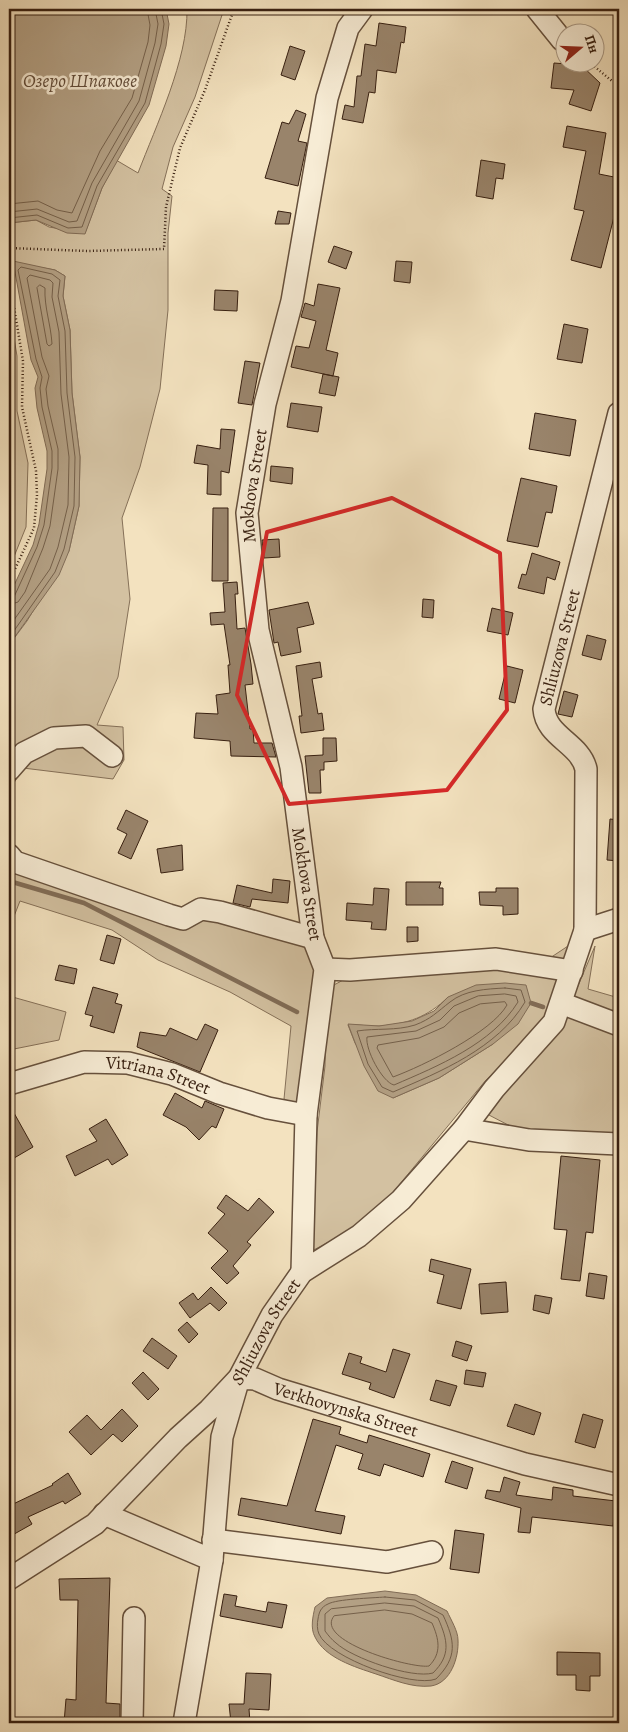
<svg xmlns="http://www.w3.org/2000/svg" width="628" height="1732" font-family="Alegreya,serif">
<rect width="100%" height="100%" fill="#f3e2bf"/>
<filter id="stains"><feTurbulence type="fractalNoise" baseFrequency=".004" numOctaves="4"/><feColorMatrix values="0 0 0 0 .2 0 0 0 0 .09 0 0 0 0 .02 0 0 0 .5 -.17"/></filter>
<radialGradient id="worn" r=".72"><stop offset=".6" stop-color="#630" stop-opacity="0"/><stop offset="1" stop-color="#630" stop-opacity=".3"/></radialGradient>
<path fill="#d3c1a1" stroke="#857058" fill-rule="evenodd" d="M187,9H224L195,97L173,147L162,189L172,196L168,233V310L160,389L140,467L122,518L130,599L118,677L97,725L123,727L124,760L113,779L23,768L9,791V645L27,621L69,551L79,506L80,457L72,393L70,330L63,296L65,276L55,270L9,262V223L36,220L49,227L85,233L102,188L116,160L138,173C156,126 188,59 187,9Z
M9,308L17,356V411L28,463L26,527L9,569Z
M9,849L168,910L193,905L300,925L318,973L296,1105L284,1099L291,1026L230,992L158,960L112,930L20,901L9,929Z
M571,944L540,1028L486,1080L370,1220L308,1253L314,1218L317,1132L325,1066L326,1007L332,986L349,977L547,960ZM448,997L493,1044L439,1078L393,1098L355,1043L348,1025C358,1024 369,1027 380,1026C407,1024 428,1017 448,997Z
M595,946L588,989L619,998V1138L530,1133L512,1127L487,1114L494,1103L560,1028Z
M9,996L66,1012L59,1040L9,1050Z"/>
<path fill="#b3a084" stroke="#816c56" d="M9,9H166L169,24L166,46L149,105L102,188L85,234L67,233L36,220L9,223Z
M13,261L55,270L65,276L63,296L70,330L72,393L80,457L79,506L69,551L59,575L9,645V596L33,545L39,524L47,469V451L37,408L35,388L38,377L31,360Z
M505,983L526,985L531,1003L518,1024L493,1044L439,1078L393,1098L378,1091L364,1066L348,1024L379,1026L412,1021L434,1011L448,997L476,985Z
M385,1591L416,1595L447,1611C451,1620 458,1631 458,1640C459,1657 451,1683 431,1686C412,1688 394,1680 376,1674C355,1667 325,1658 315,1637C310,1628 313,1616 315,1607L327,1598Z"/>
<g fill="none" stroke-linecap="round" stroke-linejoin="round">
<path stroke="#75604a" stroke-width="1" d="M9,204L38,201L57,210L72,213L100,151L132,98L148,42L150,25L147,9
M9,212L37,209L69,222L77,221L92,183L139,101L155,43L158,24L155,9
M9,218L37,215L68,228L82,227L97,186L145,103L161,44L164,24L161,9
M40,285L45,288C44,307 51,325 52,344L49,346L47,344L37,288Z
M9,598L14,597L37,547L44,525L52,468V451L42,407L40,388L42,377L36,359L18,270L21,267L52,274L60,280L58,296L65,331L67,393L75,457L74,506L64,549L55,572L9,638
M9,605L18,602L25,592L43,548L50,526L58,469V449L48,406L46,389L49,376L42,357L27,278L30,275L50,280L53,283L52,297L59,332L61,394L69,457L68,505L58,547L50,569L9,627
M505,988L521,990L525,1002C498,1048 440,1072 393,1092L382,1087L368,1064L357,1031C376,1028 396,1031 415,1025C431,1019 437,1012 450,1002C465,990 486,989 505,988Z
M505,994L516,996L518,1002C492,1044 438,1066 394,1085C382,1082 365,1049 367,1037L416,1031L440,1020L454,1006L478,996Z
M505,1002L507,1005C492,1032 423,1066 393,1077L377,1048L378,1045L419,1038L444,1027L459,1013L480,1004Z
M385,1597L415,1600L443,1615C455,1641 458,1657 436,1679C413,1688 329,1658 319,1634C317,1630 317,1623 318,1619C319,1612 321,1607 328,1604C337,1599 372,1598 385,1597Z
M385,1603L414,1606L438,1618C448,1641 451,1655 433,1673C412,1679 352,1658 336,1643C332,1640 328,1635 325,1631V1614L331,1609Z
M385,1610L412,1614L432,1623C439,1639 442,1653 429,1666C412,1669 313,1641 334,1616Z"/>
<path stroke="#816c56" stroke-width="4.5" d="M9,881L84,903L297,1012
M531,1003L543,1007"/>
</g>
<path fill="#99846b" stroke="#371f10" d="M379,23L406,27L404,43L401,42L396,73L377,70L375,93L369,92L363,123L342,119L345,105L354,107L357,76H361L365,44L376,46Z
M290,46L305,51L295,80L281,75Z
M554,63L581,65L600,83L591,111L569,104L574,90L551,88Z
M296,110L306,114L298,141L307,143L298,186L265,178L282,122L289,124Z
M567,126L606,133L599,174L619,178V218L614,217L601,268L571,260L584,211L574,209L586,151L563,147Z
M481,160L505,164L503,179L496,178L493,199L476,196Z
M278,211L291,213L289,224H275Z
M334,246L352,252L346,269L328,262Z
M396,261L412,262L410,283L394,281Z
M318,284L340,288L326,350L338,353L333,376L291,367L296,346L309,348L316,321L301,317L305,303L314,306Z
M215,290L238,291L237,311L214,310Z
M564,324L588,329L582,363L557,359Z
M245,361L260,363L252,405L238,403Z
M323,374L339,377L335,396L319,393Z
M291,403L322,407L318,432L287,427Z
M535,413L576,420L570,456L529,449Z
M221,429L235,430L229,473L221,471V495L207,494L208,465L194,463L197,445L220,449Z
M271,466L293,468L292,484L270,481Z
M521,478L557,486L552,513L546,512L538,547L507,541Z
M213,508H228V581H212Z
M279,539L280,557L264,558L262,540Z
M532,553L560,562L555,580L547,577L544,594L518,588L522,574L526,575Z
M237,582L238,594H235L237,629L245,628L251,664L253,684L245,685L250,729H253L254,743H272L276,757L231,756L230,741L194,738L196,713L218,714L216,695L230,693L228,665H230L224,624L211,625L210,613L225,612L223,583Z
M423,599L434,600L433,618L422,617Z
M308,602L314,624L297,628L301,652L281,656L278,642L274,643L269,610Z
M492,608L513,613L508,635L487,631Z
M587,635L606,640L601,660L582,655Z
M320,662L322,677L312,679L318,714L322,713L324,730L301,733L299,716H302L296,666Z
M507,666L523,670L515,703L499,699Z
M564,691L578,695L572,717L558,714Z
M323,738H336L337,761L324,762V770H320L321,793H309L305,756L323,755Z
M126,810L148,821L131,859L118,853L127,834L117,829Z
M610,819L619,820V861L607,860Z
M182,845L183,870L161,873L157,849Z
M273,879L290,881L288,903L252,899L250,907L233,903L237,885L272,893Z
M406,882H441L439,888H443V905H406Z
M374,888L389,889L386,930L371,929L372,922L346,920L347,903L373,905Z
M496,888H518V914L503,915V906L480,905L479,892H496Z
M407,927H418V941L407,942Z
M107,935L121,939L114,964L100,960Z
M59,965L77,969L74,984L55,980Z
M93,987L118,994L115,1003L122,1005L114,1033L90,1026L93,1016L85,1014Z
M205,1024L218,1030L200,1072L137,1047L140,1032L166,1036L170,1028L197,1040Z
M175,1093L202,1108L205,1101L224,1109L216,1128L212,1126L199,1140L186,1127L163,1115Z
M9,1104L33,1147L9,1161Z
M106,1119L128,1155L112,1165L108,1159L75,1176L66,1156L97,1141L89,1129Z
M561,1156L600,1160L593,1233L586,1232L580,1281L561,1279L567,1230L554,1229Z
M226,1195L248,1211L259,1198L274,1212L247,1242L251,1245L233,1266L239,1273L227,1284L211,1268L228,1251L208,1233L225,1214L217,1208Z
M431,1259L471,1269L461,1309L437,1303L444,1275L429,1271Z
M589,1273L607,1276L604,1299L586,1296Z
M506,1282L508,1312L481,1314L479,1284Z
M211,1287L227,1303L219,1311L210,1303L190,1318L179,1303L193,1293L198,1300Z
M535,1295L552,1298L549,1314L533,1310Z
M187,1322L198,1334L189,1343L178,1330Z
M152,1338L177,1356L168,1369L143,1351Z
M456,1341L472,1346L467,1361L452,1356Z
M393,1349L410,1354L394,1398L369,1389L371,1383L342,1374L349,1353L362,1357L360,1363L386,1372Z
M466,1370L486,1373L483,1387L464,1384Z
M143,1372L159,1389L148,1400L132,1383Z
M436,1380L457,1386L450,1406L430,1400Z
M515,1404L541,1413L534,1435L507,1426Z
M122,1409L138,1426L122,1442L113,1434L91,1455L69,1432L87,1415L101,1430Z
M583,1414L603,1420L595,1448L575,1442Z
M313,1419L341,1427L339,1434L367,1443L369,1435L430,1454L423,1477L384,1464L380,1476L358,1469L363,1454L336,1445L315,1511L345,1516L341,1534L238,1515L241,1498L287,1506Z
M452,1461L473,1468L467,1489L445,1482Z
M68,1473L81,1494L65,1504L63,1501L28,1517L32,1524L9,1537V1506L53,1485L52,1484Z
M504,1477L520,1482L516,1495L552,1500L553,1487L573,1490V1496L616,1501L613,1526L532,1517L530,1533L518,1532L521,1508L485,1498L487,1490L500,1492Z
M455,1530L484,1534L479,1573L450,1569Z
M110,1578L106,1703L120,1704V1723H64L66,1699L76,1700L78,1600H60L59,1579Z
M224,1594L237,1596L235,1606L266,1612L268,1602L287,1605L282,1628L220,1616Z
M557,1652L600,1653V1676H590V1691L576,1690V1675H557Z
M246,1673L271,1674L269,1710L249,1709L250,1723H231L229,1704H244Z"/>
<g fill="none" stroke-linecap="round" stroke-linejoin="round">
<g stroke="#66503c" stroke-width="24">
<g id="minor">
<path d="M537,9L562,40"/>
<path d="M9,770L24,753L54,738L86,736L112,756"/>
<path d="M9,855L15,862L169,915L183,919L201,909L220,912L313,938"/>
<path d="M585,930L619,919"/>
<path d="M325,969L350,970L496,959L572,971"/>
<path d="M561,1003L619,1025"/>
<path id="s1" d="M9,1084L84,1062L128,1063L172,1074L219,1093L268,1108L306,1115"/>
<path d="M464,1129L529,1140L619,1144"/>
<path id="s2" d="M302,1272L306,1115L325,969L313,938L291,767L258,630L247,513L265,404L292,301L327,98L348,28L362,9"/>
<path d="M104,1514L212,1560"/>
<path d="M213,1540L387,1562L432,1552"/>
<path id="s3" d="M9,1579L95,1524L178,1438L209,1410L239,1378L272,1315L302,1272L359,1236L401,1200L464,1129L494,1089L554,1022L585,930L586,769C580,743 546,737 544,709L619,413"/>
<path d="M132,1723L134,1618"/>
<path id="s4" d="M184,1723L212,1560L222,1437L239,1378L255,1379L278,1389L525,1464L619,1485"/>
</g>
</g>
<path stroke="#371f10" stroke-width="2.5" stroke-dasharray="1 2.5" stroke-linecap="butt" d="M589,62L612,81L619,83
M9,248L87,251L164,249L166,207L180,148L205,90L234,9
M9,288L12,295L23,361L22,407L36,471L37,495L34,528L9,582"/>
<use href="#minor" stroke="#f7ecd5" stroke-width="21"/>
</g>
<path fill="none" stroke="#d62828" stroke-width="4" stroke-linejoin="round" d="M392,498L500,553L507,710L447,790L289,804L237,695L267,532Z"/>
<g text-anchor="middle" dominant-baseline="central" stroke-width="5" stroke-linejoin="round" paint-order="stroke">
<g font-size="18" fill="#371f10" stroke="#f7ecd5">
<text stroke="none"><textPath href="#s2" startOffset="796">Mokhova Street</textPath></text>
<text stroke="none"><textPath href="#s3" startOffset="1185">Shliuzova Street</textPath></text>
<text transform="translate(307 884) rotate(81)">Mokhova Street</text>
<text stroke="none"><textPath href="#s1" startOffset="154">Vitriana Street</textPath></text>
<text stroke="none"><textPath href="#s3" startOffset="361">Shliuzova Street</textPath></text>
<text stroke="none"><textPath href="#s4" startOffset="462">Verkhovynska Street</textPath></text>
</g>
<g font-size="19" font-style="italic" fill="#624c39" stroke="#f7ecd5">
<text x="80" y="81">Озеро Шпакове</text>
</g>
</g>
<rect width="628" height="1732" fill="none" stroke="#f3e2bf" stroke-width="30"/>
<rect x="10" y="10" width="608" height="1712" fill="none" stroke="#371f10" stroke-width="2.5"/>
<rect x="15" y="15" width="598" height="1702" fill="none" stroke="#371f10"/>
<g transform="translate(580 48) rotate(71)"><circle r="24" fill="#f7ecd5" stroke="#aa9a86"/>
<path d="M0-4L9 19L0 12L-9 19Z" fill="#8f2418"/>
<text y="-8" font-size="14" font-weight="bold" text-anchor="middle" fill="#371f10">Пн</text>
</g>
<rect width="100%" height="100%" filter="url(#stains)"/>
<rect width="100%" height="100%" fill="url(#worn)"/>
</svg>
